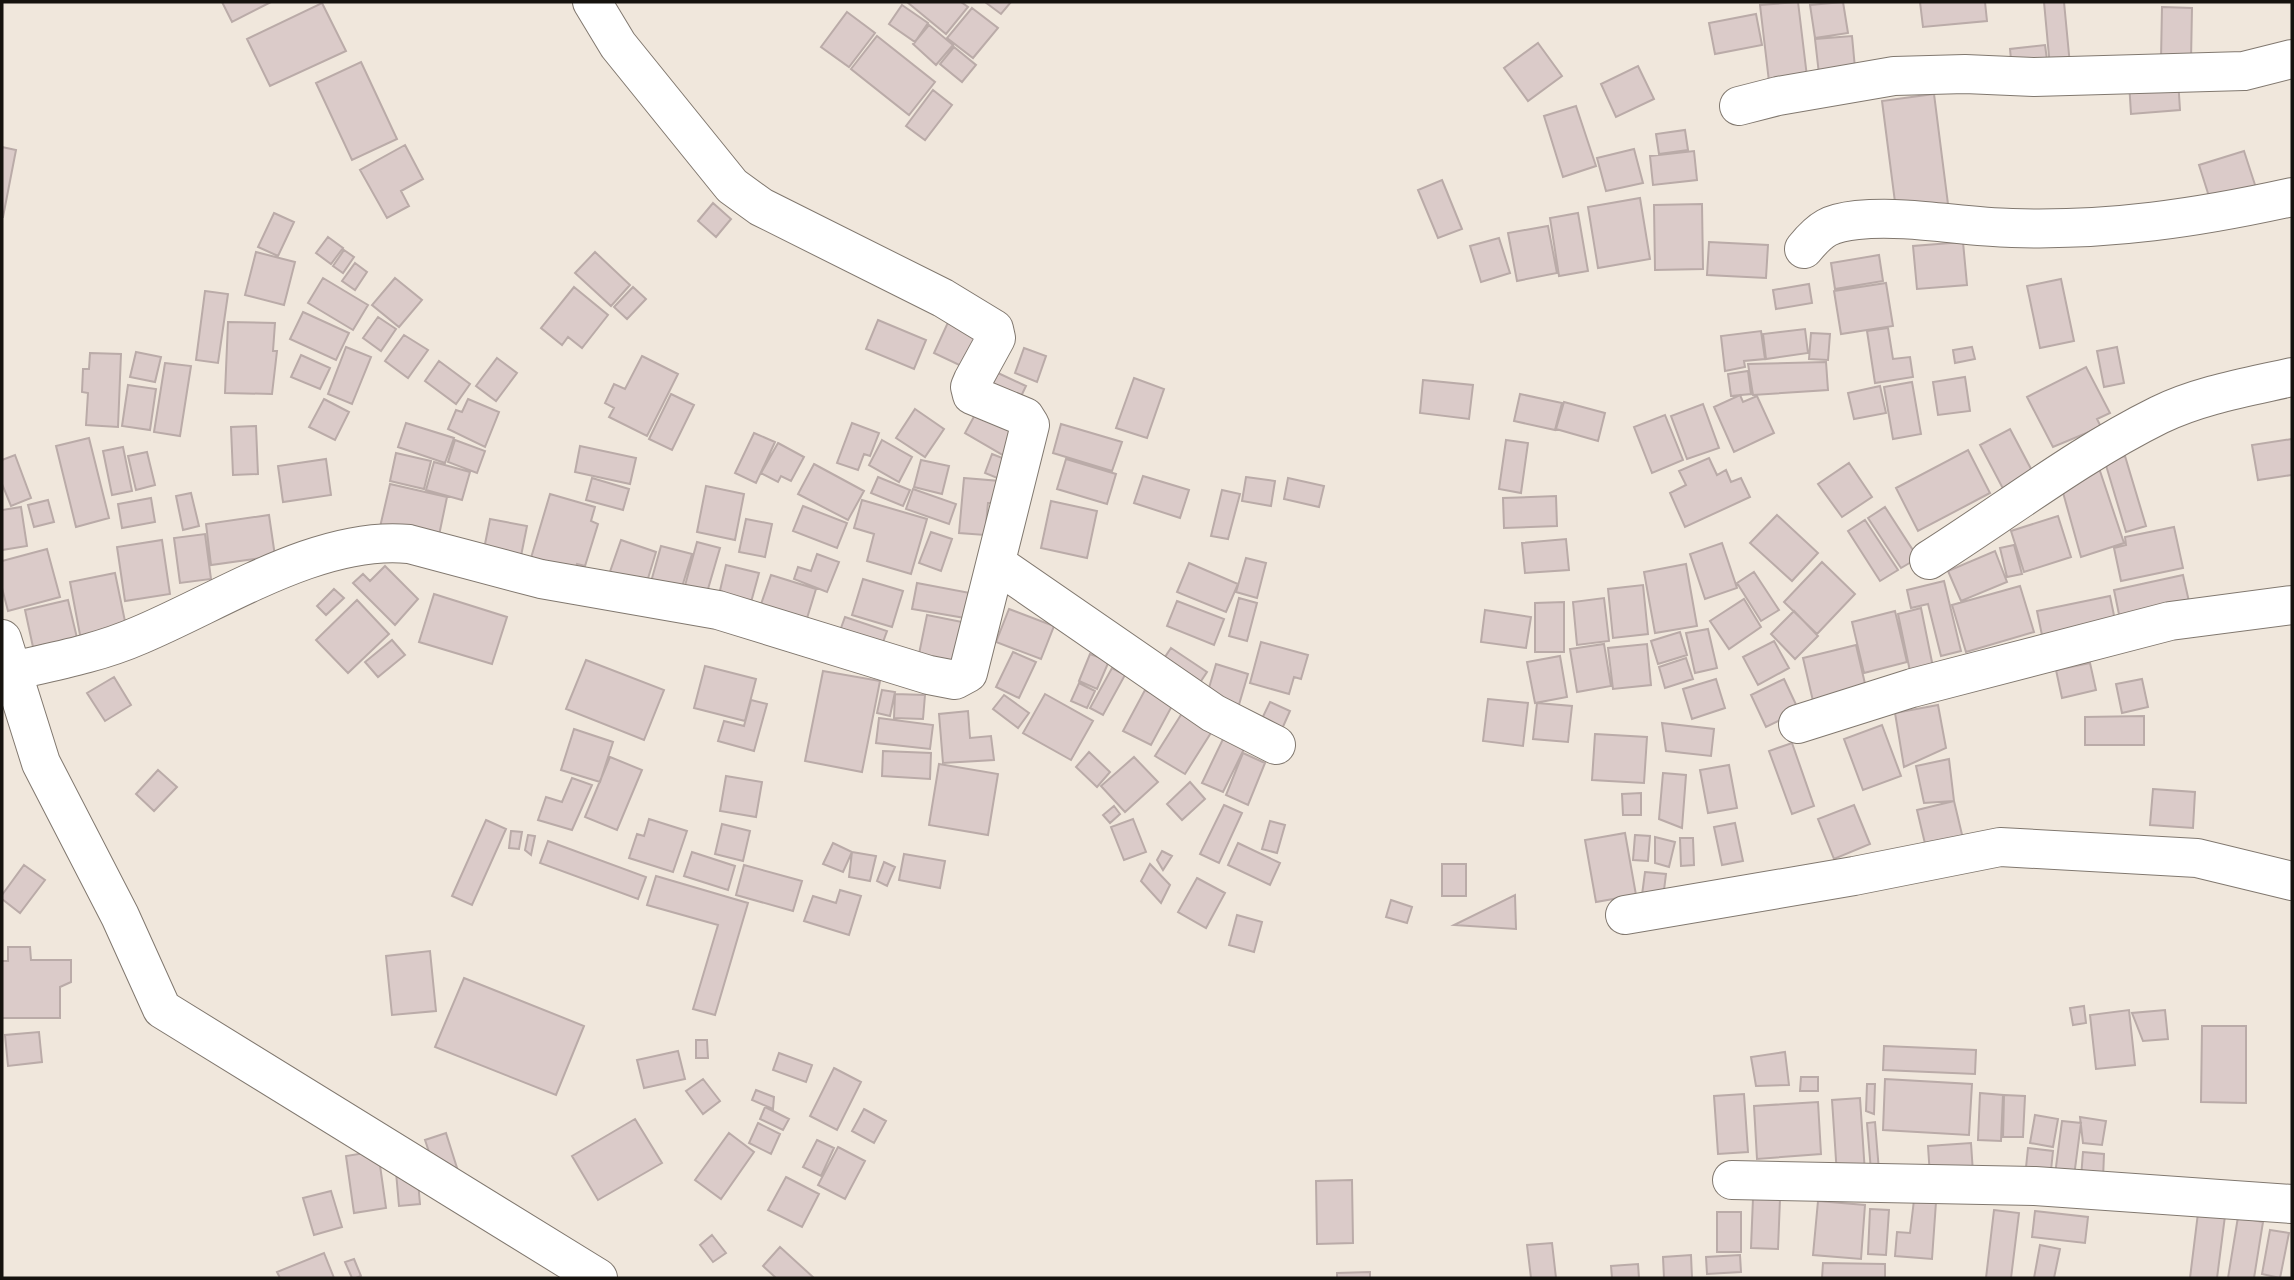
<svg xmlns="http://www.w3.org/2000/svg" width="2294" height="1280" font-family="'Work Sans',sans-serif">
<rect width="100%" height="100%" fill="#f0e7dc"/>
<path fill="#dbcbc9" stroke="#baaba8" stroke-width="2" d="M222,2H271L232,22Z
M907,2H961L968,7L946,34Z
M985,2H1011L1001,14Z
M1798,2L1808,85L1770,90L1760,5Z
M1843,2L1848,33L1815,38L1810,5Z
M1920,2H1985L1987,21L1923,27Z
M2044,2H2064L2070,65L2050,67Z
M322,3L346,51L270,86L247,39Z
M902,5L928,23L915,42L889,24Z
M2162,7L2192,8L2191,61L2161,60Z
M972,8L998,28L973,58L947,38Z
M847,12L875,33L849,67L821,47Z
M1756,14L1762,45L1715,54L1709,23Z
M929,25L953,45L936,65L913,44Z
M877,36L935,82L909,115L851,69Z
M1852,36L1856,79L1820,83L1815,39Z
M1538,43L1562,76L1528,101L1504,68Z
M2045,45L2048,67L2012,70L2010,49Z
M954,47L976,65L962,82L940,64Z
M361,62L397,139L352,160L316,83Z
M1638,66L1654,99L1616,117L1601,84Z
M2178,79L2180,110L2131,114L2129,82Z
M933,90L952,105L925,140L906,126Z
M1934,94L1948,204L1896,210L1882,101Z
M1576,106L1596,166L1563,177L1544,116Z
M1685,130L1688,150L1659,154L1656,134Z
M405,145L423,179L401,191L409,206L387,218L360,170Z
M2,147L16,150L3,217H2Z
M1634,149L1643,183L1606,191L1597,158Z
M1694,151L1697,180L1653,185L1650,156Z
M2244,151L2258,194L2213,209L2199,165Z
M1442,180L1462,229L1438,238L1418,190Z
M1640,198L1650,259L1598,268L1588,207Z
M713,203L731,219L716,237L698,221Z
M1702,204L1703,269L1655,270L1654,205Z
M274,213L294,222L278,256L258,247Z
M1578,213L1588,271L1559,276L1550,218Z
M1548,226L1557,273L1517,281L1508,233Z
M328,237L343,248L331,264L316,253Z
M1499,238L1510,273L1481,282L1470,246Z
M1709,242L1768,245L1766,278L1707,275Z
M1963,242L1967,285L1917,289L1913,246Z
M344,250L354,257L343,273L333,266Z
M256,252L295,262L284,305L245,295Z
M595,252L630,285L611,306L575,273Z
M1879,255L1883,281L1835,289L1831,263Z
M355,263L367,272L355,290L342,281Z
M323,278L368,305L353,330L308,303Z
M395,278L422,300L399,327L372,305Z
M2061,279L2074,341L2040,348L2027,286Z
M1886,283L1893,326L1841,334L1834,291Z
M1809,284L1812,303L1776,309L1773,290Z
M574,287L608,315L582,348L568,337L562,345L541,328Z
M633,287L646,299L627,319L614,307Z
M205,291L228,294L218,363L196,360Z
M303,312L349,333L336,360L290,339Z
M378,317L396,329L381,351L363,338Z
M950,318L991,337L974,372L934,353Z
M878,320L926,340L914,369L866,349Z
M228,322L275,323L273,351H277L272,394L225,393Z
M1888,328L1893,359L1910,357L1913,377L1875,383L1867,331Z
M1805,329L1808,353L1766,359L1763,334Z
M1761,331L1765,359L1744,361L1745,367L1725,371L1721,336Z
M1811,333L1830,334L1828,360L1809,359Z
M404,335L428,350L408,378L385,361Z
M346,347L371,357L352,404L328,394Z
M1972,347L1975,359L1955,363L1953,350Z
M2117,347L2124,383L2104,387L2097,351Z
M1024,348L1046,356L1037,382L1015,373Z
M136,352L161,357L155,382L130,377Z
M90,353L121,354L118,427L86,425L88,393L82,392L83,369H89Z
M301,355L330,368L320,389L291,377Z
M642,356L678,374L647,436L609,417L614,408L605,403L614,384L625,389Z
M497,358L517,373L496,401L476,386Z
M439,361L470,384L456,404L425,381Z
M1826,362L1828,390L1753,395L1748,364Z
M165,363L191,366L180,436L154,432Z
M2086,367L2110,413L2097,419L2101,427L2053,447L2027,397Z
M1748,371L1751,394L1731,396L1728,374Z
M998,373L1026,386L1015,409L987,396Z
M1965,377L1970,411L1938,415L1933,382Z
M1134,378L1164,389L1147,438L1116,428Z
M1423,380L1473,385L1469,419L1420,413Z
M1912,382L1921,434L1893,439L1884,387Z
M128,385L156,389L150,430L122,426Z
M1880,386L1886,413L1854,419L1848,393Z
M671,394L694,405L672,450L649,439Z
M1520,394L1562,403L1555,430L1514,421Z
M1740,395L1743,402L1757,396L1774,433L1734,452L1714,407Z
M324,399L349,412L335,440L309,427Z
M468,399L499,412L485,447L448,429L456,410L462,412Z
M1564,402L1605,413L1598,441L1556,429Z
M1703,404L1719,448L1687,459L1671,416Z
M915,409L944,429L925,457L896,438Z
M977,411L1020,435L1008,458L965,433Z
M1665,415L1683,460L1652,473L1634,427Z
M406,423L454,438L445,463L398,447Z
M852,423L879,433L870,456L864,454L858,470L837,463Z
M1061,424L1122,442L1112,471L1053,453Z
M256,426L258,474L233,475L231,427Z
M2010,429L2039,484L2009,500L1980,445Z
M754,433L775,442L756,483L735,473Z
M89,438L109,518L76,527L56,446Z
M2292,439V475L2258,480L2252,445Z
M455,440L485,451L477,473L448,462Z
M882,440L912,457L899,482L869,465Z
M1506,440L1528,443L1521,493L1499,489Z
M778,443L804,457L791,481L781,476L778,482L761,473Z
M580,446L636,458L630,484L575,472Z
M123,447L132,491L112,495L103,451Z
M1968,450L1990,493L1918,531L1896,488Z
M147,452L155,485L136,490L128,456Z
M396,453L431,461L424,489L390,481Z
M992,454L1015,463L1007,482L985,473Z
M15,455L31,498L11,506L2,484V460Z
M2125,456L2146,526L2126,532L2105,462Z
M1709,458L1717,475L1726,470L1731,482L1741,478L1750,497L1685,527L1670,493L1686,485L1679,471Z
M326,459L331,495L283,502L278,466Z
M1066,459L1116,474L1107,504L1057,489Z
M921,460L949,466L942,494L914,487Z
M434,462L470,472L462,500L426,490Z
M1849,463L1872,497L1842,517L1818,484Z
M814,464L864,491L848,520L798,494Z
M2099,468L2124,543L2081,557L2062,489Z
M1143,476L1189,490L1180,518L1134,503Z
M878,477L910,490L903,506L871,493Z
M1246,477L1275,481L1271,506L1242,501Z
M592,478L629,489L623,510L586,500Z
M964,478L1000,481L998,503H988L985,535L959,533Z
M1288,478L1324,486L1319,507L1284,499Z
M390,484L447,497L438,540L380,527Z
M706,486L744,494L735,540L697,532Z
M913,489L956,504L949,524L906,509Z
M1222,490L1240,494L1228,539L1211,536Z
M191,493L199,526L183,530L176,496Z
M550,494L595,507L591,521L598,524L585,566L577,564L571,580L528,568Z
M1556,496L1557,526L1504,528L1503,498Z
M151,498L155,522L122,528L118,504Z
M48,500L54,522L34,527L28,505Z
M862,500L927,519L911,574L867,561L874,534L854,528Z
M1051,501L1097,511L1087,558L1041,548Z
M803,506L847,523L837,548L793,531Z
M21,507L27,546L2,550V510Z
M1885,507L1918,558L1901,568L1868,518Z
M269,515L275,556L211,565L206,524Z
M1777,515L1818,553L1792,581L1750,543Z
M2058,516L2071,557L2024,572L2011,531Z
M490,519L527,526L519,566L482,559Z
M746,519L772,524L765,557L739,552Z
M1865,520L1898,570L1880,581L1848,531Z
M2174,527L2183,568L2121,581L2114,548L2126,545L2125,537Z
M931,532L952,539L941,571L919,563Z
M205,534L211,579L180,583L174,538Z
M1566,539L1569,570L1525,573L1522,543Z
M162,540L170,594L125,601L117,547Z
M621,540L656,552L643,595L604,589Z
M697,542L720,548L703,606L681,600Z
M1722,543L1737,588L1705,599L1690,554Z
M2014,545L2022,574L2007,577L2000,548Z
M661,546L692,554L679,597L649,589Z
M47,549L60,597L8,611L2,588V561Z
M1995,551L2007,582L1961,601L1948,571Z
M817,554L839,562L827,592L794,579L798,567L811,571Z
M1246,558L1266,563L1257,598L1236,592Z
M1822,562L1855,594L1817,634L1784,602Z
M1189,563L1238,584L1226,612L1177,592Z
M1686,564L1697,626L1655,633L1644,572Z
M726,565L759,573L750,606L718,599Z
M385,566L418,599L395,625L353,583L363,574L370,581Z
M1754,572L1779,610L1761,621L1737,583Z
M115,573L127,631L81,640L70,582Z
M771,575L816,589L804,628L758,613Z
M2183,575L2192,615L2122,629L2114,590Z
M863,579L903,591L892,627L852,615Z
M1944,581L1961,651L1941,656L1928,604L1911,608L1907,590Z
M917,583L970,593L965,618L912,609Z
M1643,585L1648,634L1613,638L1608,589Z
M2020,586L2034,632L1966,652L1952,605Z
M334,589L344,598L326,615L317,606Z
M434,594L507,617L492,664L419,642Z
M2110,596L2117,630L2044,645L2037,611Z
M1239,598L1257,603L1247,641L1229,636Z
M1604,598L1609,641L1577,645L1573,602Z
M1744,599L1761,627L1729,649L1710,621Z
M68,600L77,638L33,647L25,610Z
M357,600L389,634L348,673L316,640Z
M1177,601L1224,619L1214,645L1167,626Z
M1564,602V652H1535V603Z
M1921,608L1934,672L1911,676L1898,614Z
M1009,609L1054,626L1041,659L996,642Z
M1485,610L1531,617L1526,648L1481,642Z
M1794,611L1818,636L1795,659L1771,634Z
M1895,611L1907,662L1864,673L1852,622Z
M927,615L972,624L963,663L919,654Z
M845,617L887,631L879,653L837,639Z
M1708,629L1717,668L1695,673L1686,633Z
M1680,632L1687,655L1658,664L1651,641Z
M392,640L405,655L378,677L365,662Z
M1774,641L1789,668L1758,685L1743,657Z
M1261,642L1308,655L1301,679L1294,677L1289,694L1250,683Z
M1604,644L1611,686L1577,692L1570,649Z
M1647,644L1651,685L1613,689L1608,648Z
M1856,645L1866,688L1813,701L1803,658Z
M1171,648L1207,672L1191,696L1155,672Z
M1013,652L1036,662L1019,698L996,687Z
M1090,654L1109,661L1097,689L1079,681Z
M1560,656L1567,697L1535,703L1527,662Z
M1686,658L1693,679L1665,688L1659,667Z
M586,660L664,690L644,740L566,709Z
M2090,663L2096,690L2062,698L2056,670Z
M1216,664L1248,674L1238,708L1206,698Z
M705,666L756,679L745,721L694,708Z
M1112,668L1125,675L1103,715L1090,708Z
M823,671L880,681L862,772L805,761Z
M114,677L131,705L105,721L87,693Z
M1716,679L1725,708L1692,719L1683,689Z
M1784,679L1799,711L1766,727L1751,695Z
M2142,679L2148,707L2122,713L2116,684Z
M1079,683L1095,691L1087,708L1071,701Z
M882,690L895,692L890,716L877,713Z
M1145,690L1173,704L1151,745L1123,731Z
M895,694L925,695L923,719L894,718Z
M1045,694L1093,721L1071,760L1023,733Z
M1004,695L1029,713L1018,728L993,709Z
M1488,699L1528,703L1523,746L1483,741Z
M751,700L767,704L754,751L718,741L724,721L744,726Z
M1270,702L1290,711L1278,738L1257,729Z
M1537,703L1572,706L1568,742L1533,739Z
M1938,705L1946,748L1904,767L1895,713Z
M1184,710L1214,728L1185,774L1155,756Z
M968,711L970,738L991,736L994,760L943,763L939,714Z
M2144,716V745H2085V717Z
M879,718L933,725L930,749L876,743Z
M1662,723L1714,729L1711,756L1666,751Z
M1882,725L1901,776L1863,790L1844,739Z
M574,729L613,742L600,782L561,770Z
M1595,734L1647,737L1644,783L1592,780Z
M1224,737L1245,747L1223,792L1202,783Z
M1792,743L1814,806L1792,814L1769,751Z
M883,751L931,753L930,779L882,776Z
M1089,752L1110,772L1097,787L1076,767Z
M1243,753L1265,763L1248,805L1226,795Z
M610,757L642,770L617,830L585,817Z
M1134,757L1158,782L1125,812L1101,786Z
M1949,759L1954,801L1924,803L1916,766Z
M939,764L998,774L988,835L929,825Z
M1729,765L1737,808L1708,813L1700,770Z
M158,770L177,787L154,811L136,794Z
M1663,773L1686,775L1682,828L1659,819Z
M726,776L762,782L756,817L720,811Z
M572,778L592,785L572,830L538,820L546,797L562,802Z
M1190,782L1205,799L1182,820L1167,804Z
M2153,789L2195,792L2193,828L2150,825Z
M1641,793V815H1623L1622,794Z
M1954,801L1964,843L1927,852L1917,810Z
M1224,805L1242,813L1219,863L1200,854Z
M1854,805L1870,844L1834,859L1818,819Z
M1114,806L1120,814L1110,823L1103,815Z
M649,819L687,831L673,872L629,858L637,834L644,836Z
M1133,819L1146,852L1124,860L1111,827Z
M486,820L506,829L472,905L452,896Z
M1270,821L1285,825L1277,853L1262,849Z
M1735,823L1743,861L1722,865L1714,827Z
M722,824L750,831L743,861L715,854Z
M511,831L522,832L519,849L509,848Z
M1625,833L1636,895L1596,902L1585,840Z
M528,835L535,836L531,855L525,850Z
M1635,835L1650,836L1648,861L1633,860Z
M1655,837L1675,842L1669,867L1655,863Z
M1680,838H1693L1694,865L1681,866Z
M548,841L646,877L638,899L540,863Z
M833,843L852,852L843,872L823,864Z
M1238,843L1280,863L1270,885L1228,865Z
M1162,851L1172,856L1163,870L1157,860Z
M692,852L735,866L728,890L684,876Z
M852,852L876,856L870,881L849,877Z
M904,854L945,861L940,888L899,880Z
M884,862L895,867L887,886L877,881Z
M1150,864L1170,885L1161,903L1141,881Z
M1442,864H1466V896H1442Z
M24,865L45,880L20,913L2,899V895Z
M744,865L802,881L793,911L736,895Z
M1645,872L1666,874L1663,898L1642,895Z
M656,876L748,903L715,1015L693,1009L718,925L647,905Z
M1197,878L1225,893L1206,928L1178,912Z
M840,890L861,896L849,935L804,921L813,896L836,903Z
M1515,895L1516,929L1454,925Z
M1391,900L1412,907L1407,923L1386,917Z
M1237,915L1262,922L1254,952L1229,945Z
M8,947H30L31,960H71V982L60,987V1018H2V961H8Z
M430,951L436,1011L392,1015L386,956Z
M464,978L584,1026L556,1095L435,1047Z
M2084,1006L2086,1023L2073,1025L2070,1008Z
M2129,1010L2135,1065L2096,1069L2090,1015Z
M2165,1010L2168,1039L2143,1041L2132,1013Z
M2202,1026H2246V1103L2201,1102Z
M39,1032L42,1062L8,1066L5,1035Z
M696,1040H707L708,1058H696Z
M1884,1046L1976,1050L1975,1074L1883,1070Z
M678,1051L685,1079L644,1088L637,1060Z
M1785,1052L1789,1085L1756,1086L1751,1057Z
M779,1053L812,1065L806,1082L773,1070Z
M834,1068L861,1082L837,1130L810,1116Z
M1801,1077H1818V1091H1800Z
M703,1079L720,1101L703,1114L686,1091Z
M1885,1079L1972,1084L1969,1135L1883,1130Z
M1867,1084H1875L1874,1114L1866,1111Z
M756,1090L774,1097L773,1109L752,1100Z
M1980,1093L2003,1095L2001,1141L1978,1140Z
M1744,1094L1748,1152L1718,1154L1714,1096Z
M2004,1095L2025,1096L2023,1137H2003Z
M1860,1098L1865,1173L1837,1175L1832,1100Z
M1818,1102L1821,1154L1757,1159L1754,1106Z
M765,1107L789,1119L783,1130L760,1119Z
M864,1109L886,1121L874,1143L852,1131Z
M2035,1115L2058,1119L2053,1147L2030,1143Z
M2080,1117L2106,1121L2102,1145L2083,1143Z
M635,1119L662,1163L598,1200L572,1156Z
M2062,1121L2081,1123L2073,1184L2054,1182Z
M1875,1122L1879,1171H1871L1867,1123Z
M758,1123L780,1134L771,1154L749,1143Z
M446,1133L463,1187L438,1179L425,1140Z
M729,1133L754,1152L721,1199L695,1180Z
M817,1140L834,1148L821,1176L803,1167Z
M1971,1143L1973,1173L1930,1176L1928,1146Z
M838,1147L865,1161L845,1199L818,1185Z
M2028,1148L2053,1151L2050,1180L2025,1177Z
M378,1151L386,1208L354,1213L346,1156Z
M2083,1152L2104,1154L2103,1179L2081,1178Z
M417,1170L420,1204L399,1206L396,1172Z
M786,1177L819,1194L802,1227L768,1210Z
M1352,1180L1353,1243L1317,1244L1316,1181Z
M331,1191L342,1227L314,1235L303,1198Z
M1753,1198L1780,1199L1778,1249L1751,1248Z
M1914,1200L1936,1202L1932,1259L1895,1256L1897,1232L1910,1233Z
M1818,1201L1865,1205L1861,1259L1813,1255Z
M1870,1209L1889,1210L1886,1255L1868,1254Z
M1994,1210L2019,1213L2011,1278H1986Z
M2035,1211L2088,1217L2085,1243L2032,1237Z
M1717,1212H1741V1252H1717Z
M2198,1213L2225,1216L2217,1278H2190Z
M2238,1217L2263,1222L2254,1278H2228Z
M2270,1230L2289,1233L2280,1278L2262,1274Z
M712,1235L726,1253L713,1262L700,1245Z
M1552,1243L1556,1278H1531L1527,1245Z
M2040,1245L2060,1249L2054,1278H2034Z
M780,1247L814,1278H776L763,1266Z
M324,1253L334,1278H280L277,1272Z
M1691,1255L1692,1278H1664L1663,1257Z
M1740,1255L1741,1272L1707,1274L1706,1257Z
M354,1259L361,1276L356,1278H352L345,1262Z
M1823,1263L1885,1264V1278H1822Z
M1638,1264L1639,1278H1612L1611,1266Z
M1370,1272V1278H1337V1273Z"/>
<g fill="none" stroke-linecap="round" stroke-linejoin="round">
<g stroke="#81786f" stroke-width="40">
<path id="minor" d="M1739,106L1778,96L1894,76L1965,74L2034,77L2244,71L2292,59
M1804,249C1821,228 1830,223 1857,220C1910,215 1960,227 2012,228C2109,231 2197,218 2292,197
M1929,560C2005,512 2078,455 2159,415C2200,395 2248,387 2292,377
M997,564L1213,713L1276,745
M2,639L41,763L120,916L162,1009L598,1278
M12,671C56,661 99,653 140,635C221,601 320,535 409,544L541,579L718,610L929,675L955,680L968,673L1030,425L1025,417L972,395L970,387L973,380L996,338L994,329L943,298L761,207L732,186L618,45L592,2
M1798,724L1912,688L2170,621L2292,605
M1625,915L1854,876L2000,847L2197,858L2292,881
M1732,1180L2035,1186L2292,1204"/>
</g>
<use href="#minor" stroke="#fff" stroke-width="38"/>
</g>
<rect width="2294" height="1280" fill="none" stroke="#15120e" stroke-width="7"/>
</svg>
